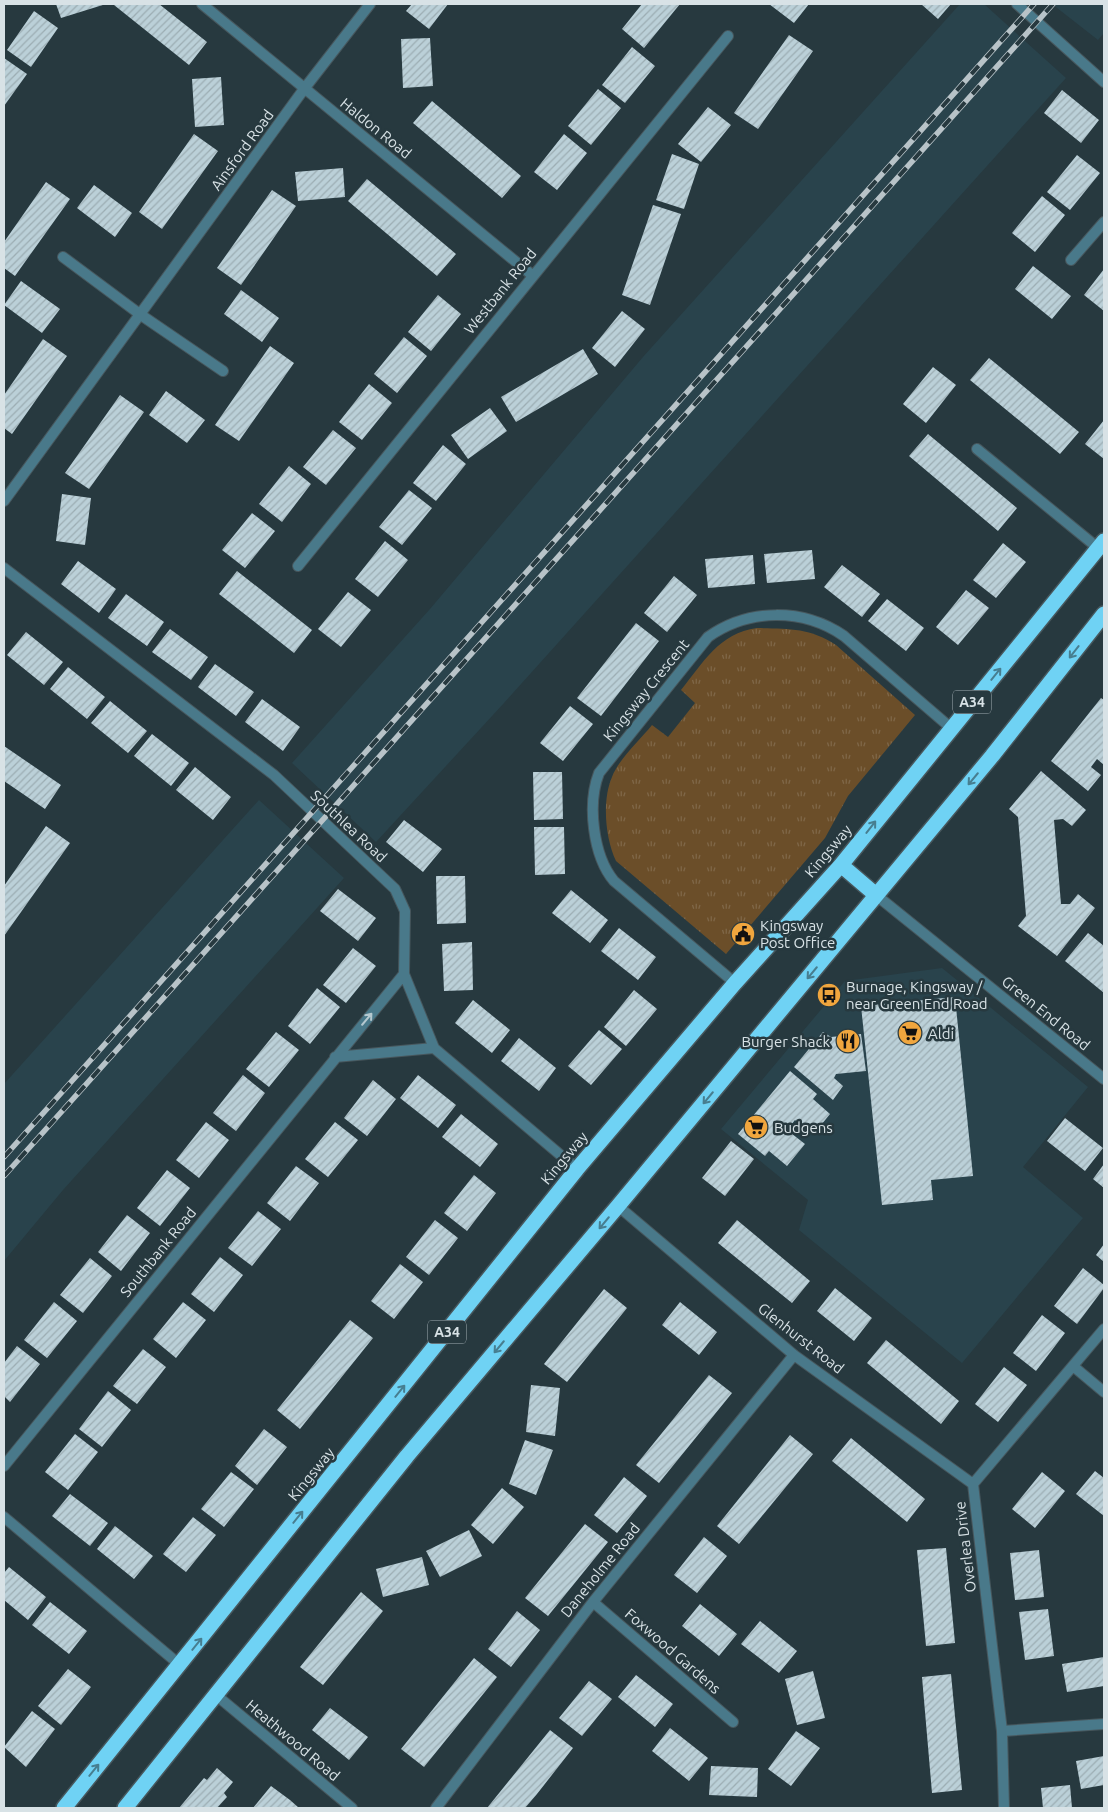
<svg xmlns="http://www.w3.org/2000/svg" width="1108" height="1812" font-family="Ubuntu,sans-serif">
<defs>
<pattern id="park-tufts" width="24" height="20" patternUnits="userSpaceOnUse" patternTransform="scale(1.25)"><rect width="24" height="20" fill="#6b4e29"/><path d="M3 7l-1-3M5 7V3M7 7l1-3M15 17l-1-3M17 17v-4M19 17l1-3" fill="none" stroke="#7f6748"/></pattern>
<pattern id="building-hatch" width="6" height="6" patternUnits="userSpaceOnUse" patternTransform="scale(1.25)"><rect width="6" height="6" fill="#bbd0d8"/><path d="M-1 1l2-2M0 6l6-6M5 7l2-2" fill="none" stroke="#9cadb3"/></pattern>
</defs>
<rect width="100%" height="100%" fill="#27393f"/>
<path fill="#29434c" d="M960,4H984L1066,78L504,703L376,842L292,763L430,609L643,357Z
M1052,4H1104V33L1098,40Z
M259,800L344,878L63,1190L4,1261V1084Z
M942,968L1088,1087L1023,1167L1083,1218L962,1363L799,1230L808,1200L721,1129L845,981Z"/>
<path fill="url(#park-tufts)" d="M757,628C788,629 809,627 836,645L915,715L848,796L825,838L726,954L616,861C605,838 602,800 612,777C618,760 641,739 652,725L668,737L695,703L681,690C703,663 719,633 757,628Z"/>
<path fill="url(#building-hatch)" d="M56,4H106L61,18Z
M115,4H159L207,42L189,65L114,5Z
M412,4H448L429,29L406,11Z
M642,4H680L644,48L622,29Z
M769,4H809L794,23Z
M921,4H951L938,19Z
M34,11L58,28L31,67L7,50Z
M789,35L813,51L758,129L734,113Z
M430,38L433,86L403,88L401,39Z
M632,47L655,66L625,103L602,85Z
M4,58L27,74L4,106Z
M221,77L224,125L195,127L192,79Z
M598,89L621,108L591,145L568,126Z
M1062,90L1099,120L1081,143L1044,113Z
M432,101L521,176L502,198L413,123Z
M708,107L731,125L701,162L678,144Z
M194,134L218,151L162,229L139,212Z
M564,134L587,153L557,190L534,172Z
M672,154L699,164L684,209L656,200Z
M1077,155L1100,173L1070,210L1047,192Z
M343,168L345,197L298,201L295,172Z
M367,179L456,254L437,276L348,201Z
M46,182L70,199L15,276L4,268V242Z
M94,185L132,213L115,237L77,208Z
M272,190L296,206L241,285L217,268Z
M1042,196L1065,215L1035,252L1012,233Z
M653,205L681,214L650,305L622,295Z
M1033,266L1071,296L1052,319L1015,289Z
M1104,269V311L1084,295Z
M21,281L60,309L42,333L4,305Z
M241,290L279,318L262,342L224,314Z
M438,295L461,314L431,351L408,332Z
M622,311L645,329L615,367L592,348Z
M404,337L427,356L397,393L374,374Z
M43,339L67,356L12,434L4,428V395Z
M270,346L294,363L239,441L215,425Z
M583,349L598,374L516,422L501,397Z
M989,358L1079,432L1060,454L970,380Z
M933,367L956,385L926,423L903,404Z
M369,384L392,403L362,440L339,422Z
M166,391L205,420L187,443L149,415Z
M120,395L144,412L89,489L65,473Z
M490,408L507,431L468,459L451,435Z
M1104,420V459L1085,444Z
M333,430L356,448L326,485L303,467Z
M928,434L1017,508L998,531L909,456Z
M443,445L466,464L436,501L413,483Z
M289,466L311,484L282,522L259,504Z
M409,490L432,508L402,545L379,527Z
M62,494L91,498L85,545L56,541Z
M252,513L275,531L245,568L222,550Z
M385,541L408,560L378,597L355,579Z
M1003,543L1026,562L996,598L973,580Z
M812,550L815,579L767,583L764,554Z
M753,555L755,584L708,588L705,559Z
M78,561L116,589L99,613L61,584Z
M842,565L880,594L862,617L824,587Z
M237,571L312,630L294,653L219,594Z
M674,576L697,595L667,632L644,613Z
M966,590L989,608L958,645L936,627Z
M348,592L371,610L341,647L318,629Z
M126,594L164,622L147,646L108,618Z
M887,599L924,628L906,651L868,621Z
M636,623L659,641L601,716L577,698Z
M170,629L208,657L191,680L152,652Z
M26,632L63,662L44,685L7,655Z
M215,664L254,692L236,716L198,687Z
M68,667L105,697L87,719L50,689Z
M1101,698L1104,700V765L1097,759L1091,767L1101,775L1088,791L1051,761Z
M262,699L300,727L283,751L245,722Z
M110,701L147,731L128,753L91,723Z
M570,706L593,724L563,761L540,743Z
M152,734L189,763L171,786L134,756Z
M4,746L61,785L45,809L4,781Z
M195,767L231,797L213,820L176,790Z
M1041,771L1086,810L1072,826L1063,819L1054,820L1061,904H1070L1078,894L1095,908L1057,956L1018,926L1026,916L1018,817L1009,809Z
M533,772H562L563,819L534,820Z
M404,820L442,849L423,872L386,842Z
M46,826L70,843L4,936V886Z
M534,827H564L565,874L535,875Z
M436,876H465L466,923L437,924Z
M338,889L376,918L358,941L320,911Z
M571,890L608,920L590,943L552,913Z
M619,928L656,957L638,980L601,951Z
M1088,933L1104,946V993L1065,961Z
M472,942L473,990L444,991L442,944Z
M353,948L376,966L346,1003L323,985Z
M317,988L340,1007L310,1044L288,1026Z
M634,990L657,1009L626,1046L604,1027Z
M955,997L973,1176L931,1180L933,1200L882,1205L861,1006Z
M473,1000L510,1030L492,1053L455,1023Z
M599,1030L622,1049L591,1085L568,1066Z
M276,1032L299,1050L269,1087L246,1069Z
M823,1032L831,1037L861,1034L866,1071L836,1074L834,1078L843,1086L833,1100L794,1067Z
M519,1038L556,1068L539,1091L501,1061Z
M790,1071L817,1094L813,1099L830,1114L813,1135L795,1120L787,1130L805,1144L787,1166L769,1151L765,1156L738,1134Z
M243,1075L265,1093L236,1131L213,1113Z
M418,1075L456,1105L438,1128L400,1098Z
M373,1080L396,1099L367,1136L344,1118Z
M461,1114L498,1144L480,1167L442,1137Z
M1065,1118L1103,1148L1085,1171L1047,1141Z
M206,1122L229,1140L199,1178L176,1160Z
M335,1122L358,1140L328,1177L305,1159Z
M731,1141L754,1159L725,1196L702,1178Z
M1104,1164V1188L1093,1179Z
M296,1166L319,1183L290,1221L267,1203Z
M167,1170L190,1188L160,1226L137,1208Z
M474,1175L496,1193L467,1231L444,1213Z
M258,1211L281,1229L252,1266L228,1248Z
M127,1215L150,1233L121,1271L98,1252Z
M435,1220L458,1238L429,1275L406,1257Z
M737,1220L810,1281L792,1303L718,1243Z
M1104,1244V1262L1096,1255Z
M220,1257L243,1275L214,1312L191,1294Z
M90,1258L112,1276L83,1313L60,1295Z
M400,1264L423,1282L394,1319L371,1301Z
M1083,1268L1104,1285V1288L1077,1324L1054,1306Z
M835,1288L872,1318L854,1341L817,1311Z
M604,1289L627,1308L567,1382L544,1364Z
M54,1302L77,1321L47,1358L24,1340Z
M183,1302L206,1320L176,1358L153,1339Z
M680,1302L717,1332L699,1355L662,1325Z
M1042,1315L1065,1333L1036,1371L1013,1353Z
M350,1320L373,1338L300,1429L277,1410Z
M886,1340L959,1401L941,1424L867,1363Z
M17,1346L40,1364L10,1402L4,1396V1363Z
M143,1349L166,1367L137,1404L113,1386Z
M1004,1367L1027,1385L998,1422L975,1404Z
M709,1375L732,1393L659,1483L636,1465Z
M531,1385L560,1388L555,1436L526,1432Z
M108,1391L131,1410L102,1447L79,1429Z
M264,1429L287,1447L257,1485L235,1466Z
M75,1434L98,1452L68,1490L45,1472Z
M790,1435L813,1454L739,1544L717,1526Z
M851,1438L925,1499L907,1522L832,1461Z
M525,1440L553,1450L536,1495L509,1484Z
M1095,1471L1104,1478V1516L1076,1494Z
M231,1472L254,1489L224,1527L201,1509Z
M1042,1472L1065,1491L1035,1528L1012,1509Z
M624,1477L647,1496L617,1533L594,1515Z
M502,1488L524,1507L493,1544L471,1525Z
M70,1494L108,1523L90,1546L52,1516Z
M193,1517L216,1535L186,1572L163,1554Z
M585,1524L608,1542L548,1616L525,1598Z
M115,1526L153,1556L134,1579L97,1549Z
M469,1530L482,1556L440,1577L426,1551Z
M704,1537L727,1556L697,1593L674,1575Z
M946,1548L955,1643L926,1646L917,1550Z
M1039,1550L1044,1597L1015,1600L1010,1553Z
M422,1557L429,1585L383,1597L376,1569Z
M9,1567L46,1597L28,1620L4,1600V1573Z
M361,1592L383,1611L323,1685L300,1667Z
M50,1602L87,1631L69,1654L32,1625Z
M700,1604L737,1634L719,1656L682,1626Z
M1048,1609L1054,1656L1025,1660L1019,1612Z
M517,1611L540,1630L511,1667L488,1649Z
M760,1621L797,1651L779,1673L741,1644Z
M1104,1657V1686L1067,1692L1062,1664Z
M474,1658L497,1677L424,1767L401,1749Z
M68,1669L91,1687L61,1725L38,1706Z
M813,1671L825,1718L797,1725L785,1679Z
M951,1674L962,1790L932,1793L922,1677Z
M636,1675L673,1704L655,1727L618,1697Z
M589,1681L612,1699L582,1736L559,1718Z
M330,1708L368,1737L349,1760L312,1730Z
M32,1711L55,1729L26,1767L4,1747Z
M670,1728L708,1758L689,1781L652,1751Z
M550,1730L573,1748L537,1794L525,1808H487Z
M796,1731L820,1748L791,1786L768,1769Z
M1104,1756V1785L1081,1789L1076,1761Z
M711,1766L758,1768L757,1797L709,1795Z
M217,1768L233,1782L224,1793L227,1797L217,1808H179L204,1778L207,1780Z
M1070,1785L1072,1808H1043L1041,1788Z
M271,1786L290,1800L299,1808H253Z"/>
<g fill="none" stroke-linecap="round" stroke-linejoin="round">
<g stroke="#47575d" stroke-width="12">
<path id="street" d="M202,4L532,275
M1017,4L1104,82
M63,257L141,315L223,371
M1071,260L1104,222
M977,449L1098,548
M4,501L304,89L370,4
M298,566L728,36
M4,568L274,775L395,889L405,911L404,974L434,1048L577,1169
M876,895L1104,1079
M735,983L614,881C593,856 587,804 599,773L708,637C749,608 803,608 844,636L951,728
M335,1057L434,1048
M618,1206L794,1355L973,1484
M1073,1366L1104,1392
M4,1466L404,974
M4,1517L180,1665
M593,1602L733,1722
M216,1695L352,1808
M1002,1731L1104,1724
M436,1808L593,1602L794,1355
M1004,1808L1002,1731L973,1484L1104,1329"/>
</g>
<g stroke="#47575d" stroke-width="18">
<path id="highway" d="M841,865L876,895
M64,1808L577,1169L735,983L841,865L1104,541
M125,1808L407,1456L618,1206L992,756L1104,614"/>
</g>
<use href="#street" stroke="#49798a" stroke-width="10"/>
<use href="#highway" stroke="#6fd2f4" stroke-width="15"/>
<g stroke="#b8c3c8" stroke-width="5.5">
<path id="rail" d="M4,1157L1034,4
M4,1176L1053,4"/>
</g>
<use href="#rail" stroke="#27393f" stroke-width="4" stroke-dasharray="11" stroke-linecap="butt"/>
</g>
<defs><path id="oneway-shaft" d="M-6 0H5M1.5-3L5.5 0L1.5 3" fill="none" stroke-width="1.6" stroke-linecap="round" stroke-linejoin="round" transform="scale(1.25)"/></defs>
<g stroke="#477e90">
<use href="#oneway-shaft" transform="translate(1074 652) rotate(128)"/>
<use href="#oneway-shaft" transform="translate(996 674) rotate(-51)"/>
<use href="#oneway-shaft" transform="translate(973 779) rotate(130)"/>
<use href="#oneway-shaft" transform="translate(871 827) rotate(-52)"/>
<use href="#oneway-shaft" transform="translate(812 973) rotate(130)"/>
<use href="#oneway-shaft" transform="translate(708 1098) rotate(130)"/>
<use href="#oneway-shaft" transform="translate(604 1223) rotate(130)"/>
<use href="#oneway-shaft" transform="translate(499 1347) rotate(130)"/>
<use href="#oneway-shaft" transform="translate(400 1391) rotate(-51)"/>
<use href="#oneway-shaft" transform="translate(298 1517) rotate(-51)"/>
<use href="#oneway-shaft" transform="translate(197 1644) rotate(-51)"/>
<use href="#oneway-shaft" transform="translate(94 1770) rotate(-51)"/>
</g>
<use stroke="#b4c8cf" href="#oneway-shaft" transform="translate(367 1019) rotate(-50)"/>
<defs>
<g id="civic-disc" transform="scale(1.25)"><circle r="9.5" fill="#f0a63e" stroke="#27393f"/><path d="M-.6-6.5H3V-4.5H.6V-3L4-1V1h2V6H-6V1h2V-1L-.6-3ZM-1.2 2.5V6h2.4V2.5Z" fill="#111"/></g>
<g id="bus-disc" transform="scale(1.25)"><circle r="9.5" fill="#f0a63e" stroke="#27393f"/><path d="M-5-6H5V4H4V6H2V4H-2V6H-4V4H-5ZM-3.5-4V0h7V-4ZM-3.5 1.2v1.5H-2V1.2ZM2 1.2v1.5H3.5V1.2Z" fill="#111"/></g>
<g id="supermarket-disc" transform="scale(1.25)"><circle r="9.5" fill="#f0a63e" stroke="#27393f"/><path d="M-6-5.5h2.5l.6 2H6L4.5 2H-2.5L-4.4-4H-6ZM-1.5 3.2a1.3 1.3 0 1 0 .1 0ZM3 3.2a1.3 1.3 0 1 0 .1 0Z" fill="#111"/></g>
<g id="restaurant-disc" transform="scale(1.25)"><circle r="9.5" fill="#f0a63e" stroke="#27393f"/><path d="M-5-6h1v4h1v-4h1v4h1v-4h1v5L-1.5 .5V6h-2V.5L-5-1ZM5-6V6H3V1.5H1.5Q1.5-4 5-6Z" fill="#111"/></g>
</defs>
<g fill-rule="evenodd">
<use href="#civic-disc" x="743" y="934"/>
<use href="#bus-disc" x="829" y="995"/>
<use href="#supermarket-disc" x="910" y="1033"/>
<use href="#restaurant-disc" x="848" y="1041"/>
<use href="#supermarket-disc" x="756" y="1127"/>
</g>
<g text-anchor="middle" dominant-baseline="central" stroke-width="5" stroke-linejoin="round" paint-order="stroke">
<g fill="#27393f" stroke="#a3afb4" stroke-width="1">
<rect x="953" y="690.5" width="38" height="23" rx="4"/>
<rect x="428" y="1320.5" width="38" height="23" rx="4"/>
</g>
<g font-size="14" font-weight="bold" fill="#d8e2e6">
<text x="972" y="702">A34</text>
<text x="447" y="1332">A34</text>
</g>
<g font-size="15" fill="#d8e2e6" stroke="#27393f">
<text transform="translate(376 128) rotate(39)">Haldon Road</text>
<text transform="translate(242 150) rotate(-54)">Ainsford Road</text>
<text transform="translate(500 291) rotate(-51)">Westbank Road</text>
<text transform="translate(646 690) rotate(-51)">Kingsway Crescent</text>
<text transform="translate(349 826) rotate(43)">Southlea Road</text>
<text transform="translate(828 851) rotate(-50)">Kingsway</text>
<text transform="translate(1046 1013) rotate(39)">Green End Road</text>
<text transform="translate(564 1158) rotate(-50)">Kingsway</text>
<text transform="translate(158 1252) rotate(-51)">Southbank Road</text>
<text transform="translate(801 1338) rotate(38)">Glenhurst Road</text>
<text transform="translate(311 1474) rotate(-51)">Kingsway</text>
<text transform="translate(965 1547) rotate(-97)">Overlea Drive</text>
<text transform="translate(600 1570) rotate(-51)">Daneholme Road</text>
<text transform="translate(673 1651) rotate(41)">Foxwood Gardens</text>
<text transform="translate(293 1740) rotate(40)">Heathwood Road</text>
</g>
<g font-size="15" fill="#d8e2e6" stroke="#27393f" text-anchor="start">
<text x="760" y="925">Kingsway<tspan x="760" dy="17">Post Office</tspan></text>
<text x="846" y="986">Burnage, Kingsway /<tspan x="846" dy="17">near Green End Road</tspan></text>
<text x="928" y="1033">Aldi</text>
<text x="830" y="1041" text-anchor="end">Burger Shack</text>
<text x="774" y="1127">Budgens</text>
</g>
</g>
<rect width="1108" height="1812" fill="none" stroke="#d8e2e6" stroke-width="10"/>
</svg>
